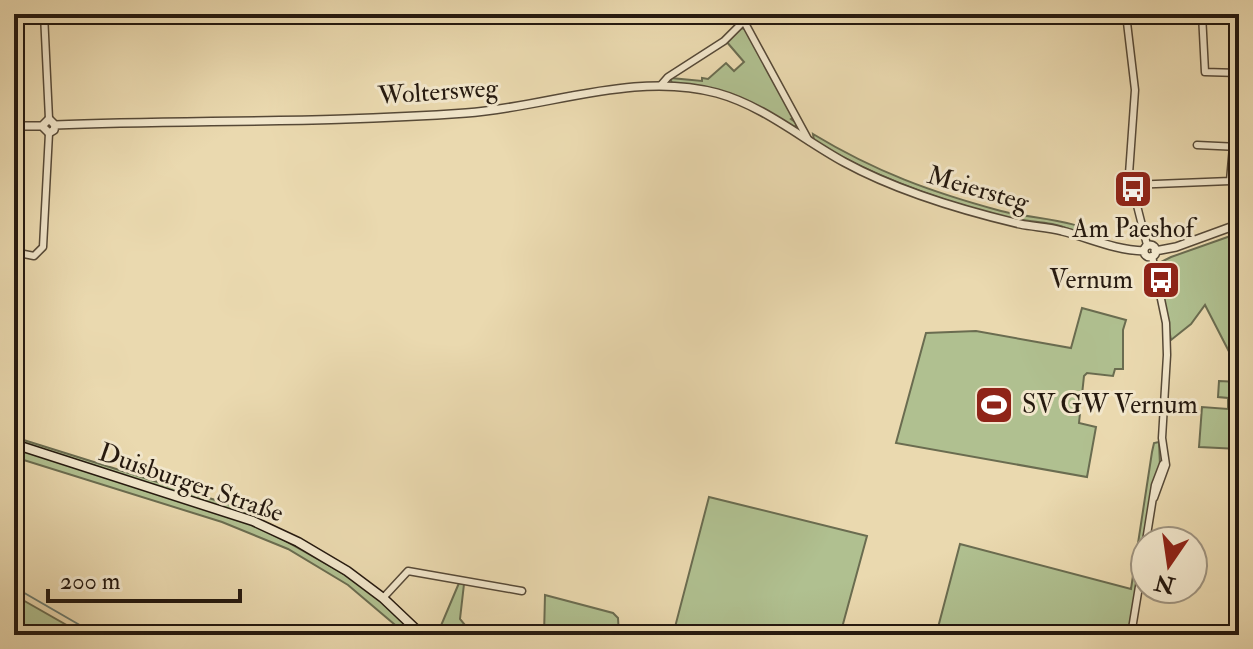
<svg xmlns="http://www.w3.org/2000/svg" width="1253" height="649" font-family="'IM FELL Double Pica',serif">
<rect width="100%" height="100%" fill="#ead9af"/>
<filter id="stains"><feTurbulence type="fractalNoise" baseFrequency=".0025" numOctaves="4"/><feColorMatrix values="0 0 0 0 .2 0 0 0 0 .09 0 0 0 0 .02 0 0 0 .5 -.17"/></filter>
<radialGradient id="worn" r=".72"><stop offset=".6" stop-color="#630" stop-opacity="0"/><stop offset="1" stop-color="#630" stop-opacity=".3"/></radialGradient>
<path fill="#b0c090" stroke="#6a6c50" stroke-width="2" d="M741,28L745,29L794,117L791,119L798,124L793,128L699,86L672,83L670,78L702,81V78L708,79L726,63L734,71L744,62L726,41Z
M813,134C876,172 931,192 1001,211C1037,220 1076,218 1107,240L1105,242C1087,235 1070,228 1052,224C1033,221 1015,220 997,215C932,198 871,175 814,141Z
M1239,233V371L1205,305L1191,324L1171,340L1158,268L1161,262L1171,257Z
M1082,308L1126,320L1123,330V369H1115L1113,376L1087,373L1084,376L1079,423L1096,427L1087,477L896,443L926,333L976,331L1071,348Z
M1219,381L1239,382V449L1199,447L1202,407L1228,409V398L1218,397Z
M14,437L228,504L260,516L259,519L14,441Z
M1159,442L1160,465L1154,480L1128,635H936L960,544L1131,589L1152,452L1154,443Z
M14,448L259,526L351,578L385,604L418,635H407L348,585L288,549L222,522L14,457Z
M709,497L867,536L840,635H685L675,627Z
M459,583L464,584L460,619L473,635H437Z
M14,595L84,635H14Z
M545,595L613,613L618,618L619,635H544Z"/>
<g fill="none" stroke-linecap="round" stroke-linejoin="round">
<path stroke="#6a7a6e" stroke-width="2" d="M14,587L97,635"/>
<g stroke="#564937" stroke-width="9">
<path id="minor" d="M44,14L49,119
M740,14L809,141
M1126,14L1135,90L1129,174L1147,245
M1202,14L1205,72L1239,73
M661,85L668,77L724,41L743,22
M1197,145L1239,147
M1131,185L1230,181L1233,147
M14,252L34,256L43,247L49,133
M1152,256L1166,323L1167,355L1162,438L1166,465L1154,498
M1146,541L1155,485L1163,464
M383,598L408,571L522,591
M1131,635L1145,550"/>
</g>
<g stroke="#564937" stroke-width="10">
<path id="tertiary" d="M55,125L54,130L49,133L42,126L49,119L55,125C192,120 329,123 466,113C549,107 634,71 717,93C764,106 802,139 844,162C897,191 961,210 1020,224C1034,227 1048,227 1062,231C1090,238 1114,250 1144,251
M14,126H42
M1144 251a6 6 0 1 1 12 0a6 6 0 1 1-12 0Z
M1155,251L1176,247L1239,224"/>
</g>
<g stroke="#25190f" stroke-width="11">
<path id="secondary" d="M14,444L253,521L298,542L347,571L383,598L422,635"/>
</g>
<use href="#minor" stroke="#f1e6cb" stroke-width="6"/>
<use href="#tertiary" stroke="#f1e6cb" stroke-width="7"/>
<use href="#secondary" stroke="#f1e6cb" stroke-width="8"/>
</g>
<defs>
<g id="bus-square" transform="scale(2)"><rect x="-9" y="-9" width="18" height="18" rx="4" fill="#8f2418" stroke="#f1e6cb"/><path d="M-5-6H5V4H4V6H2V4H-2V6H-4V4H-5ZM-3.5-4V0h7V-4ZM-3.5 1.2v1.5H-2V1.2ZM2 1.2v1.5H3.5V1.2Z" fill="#fff"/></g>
<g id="stadium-square" transform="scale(2)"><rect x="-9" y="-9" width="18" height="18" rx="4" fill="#8f2418" stroke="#f1e6cb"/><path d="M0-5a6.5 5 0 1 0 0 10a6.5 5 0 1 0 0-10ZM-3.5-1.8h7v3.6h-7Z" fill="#fff"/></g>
</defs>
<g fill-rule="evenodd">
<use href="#bus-square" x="1133" y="189"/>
<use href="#bus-square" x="1161" y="280"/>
<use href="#stadium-square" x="994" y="405"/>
</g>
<g text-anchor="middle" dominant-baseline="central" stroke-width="6" stroke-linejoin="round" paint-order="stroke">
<g font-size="26" fill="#25190f" stroke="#f1e6cb">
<text transform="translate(438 92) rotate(-4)">Woltersweg</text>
<text transform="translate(978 189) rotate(16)">Meiersteg</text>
<text transform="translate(191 483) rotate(19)">Duisburger Straße</text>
</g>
<g font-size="26" fill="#25190f" stroke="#f1e6cb">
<text x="1133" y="229">Am Paeshof</text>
<text x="1133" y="280" text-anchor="end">Vernum</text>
<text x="1022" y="405" text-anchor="start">SV GW Vernum</text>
</g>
</g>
<rect width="1253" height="649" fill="none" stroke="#ead9af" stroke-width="48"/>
<rect x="16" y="16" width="1221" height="617" fill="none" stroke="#25190f" stroke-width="4"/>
<rect x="24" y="24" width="1205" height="601" fill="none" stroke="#25190f" stroke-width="2"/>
<g transform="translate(1169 565) rotate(193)"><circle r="38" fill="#f1e6cb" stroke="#9f9480" stroke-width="2"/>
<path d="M0-6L14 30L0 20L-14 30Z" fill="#8f2418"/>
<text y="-12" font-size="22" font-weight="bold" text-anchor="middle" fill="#25190f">N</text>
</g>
<path d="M48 589v12h192v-12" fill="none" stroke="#25190f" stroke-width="4"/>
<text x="60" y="589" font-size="24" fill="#25190f" stroke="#f1e6cb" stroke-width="6" paint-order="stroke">200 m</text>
<rect width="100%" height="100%" filter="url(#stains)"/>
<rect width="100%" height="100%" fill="url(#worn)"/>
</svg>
